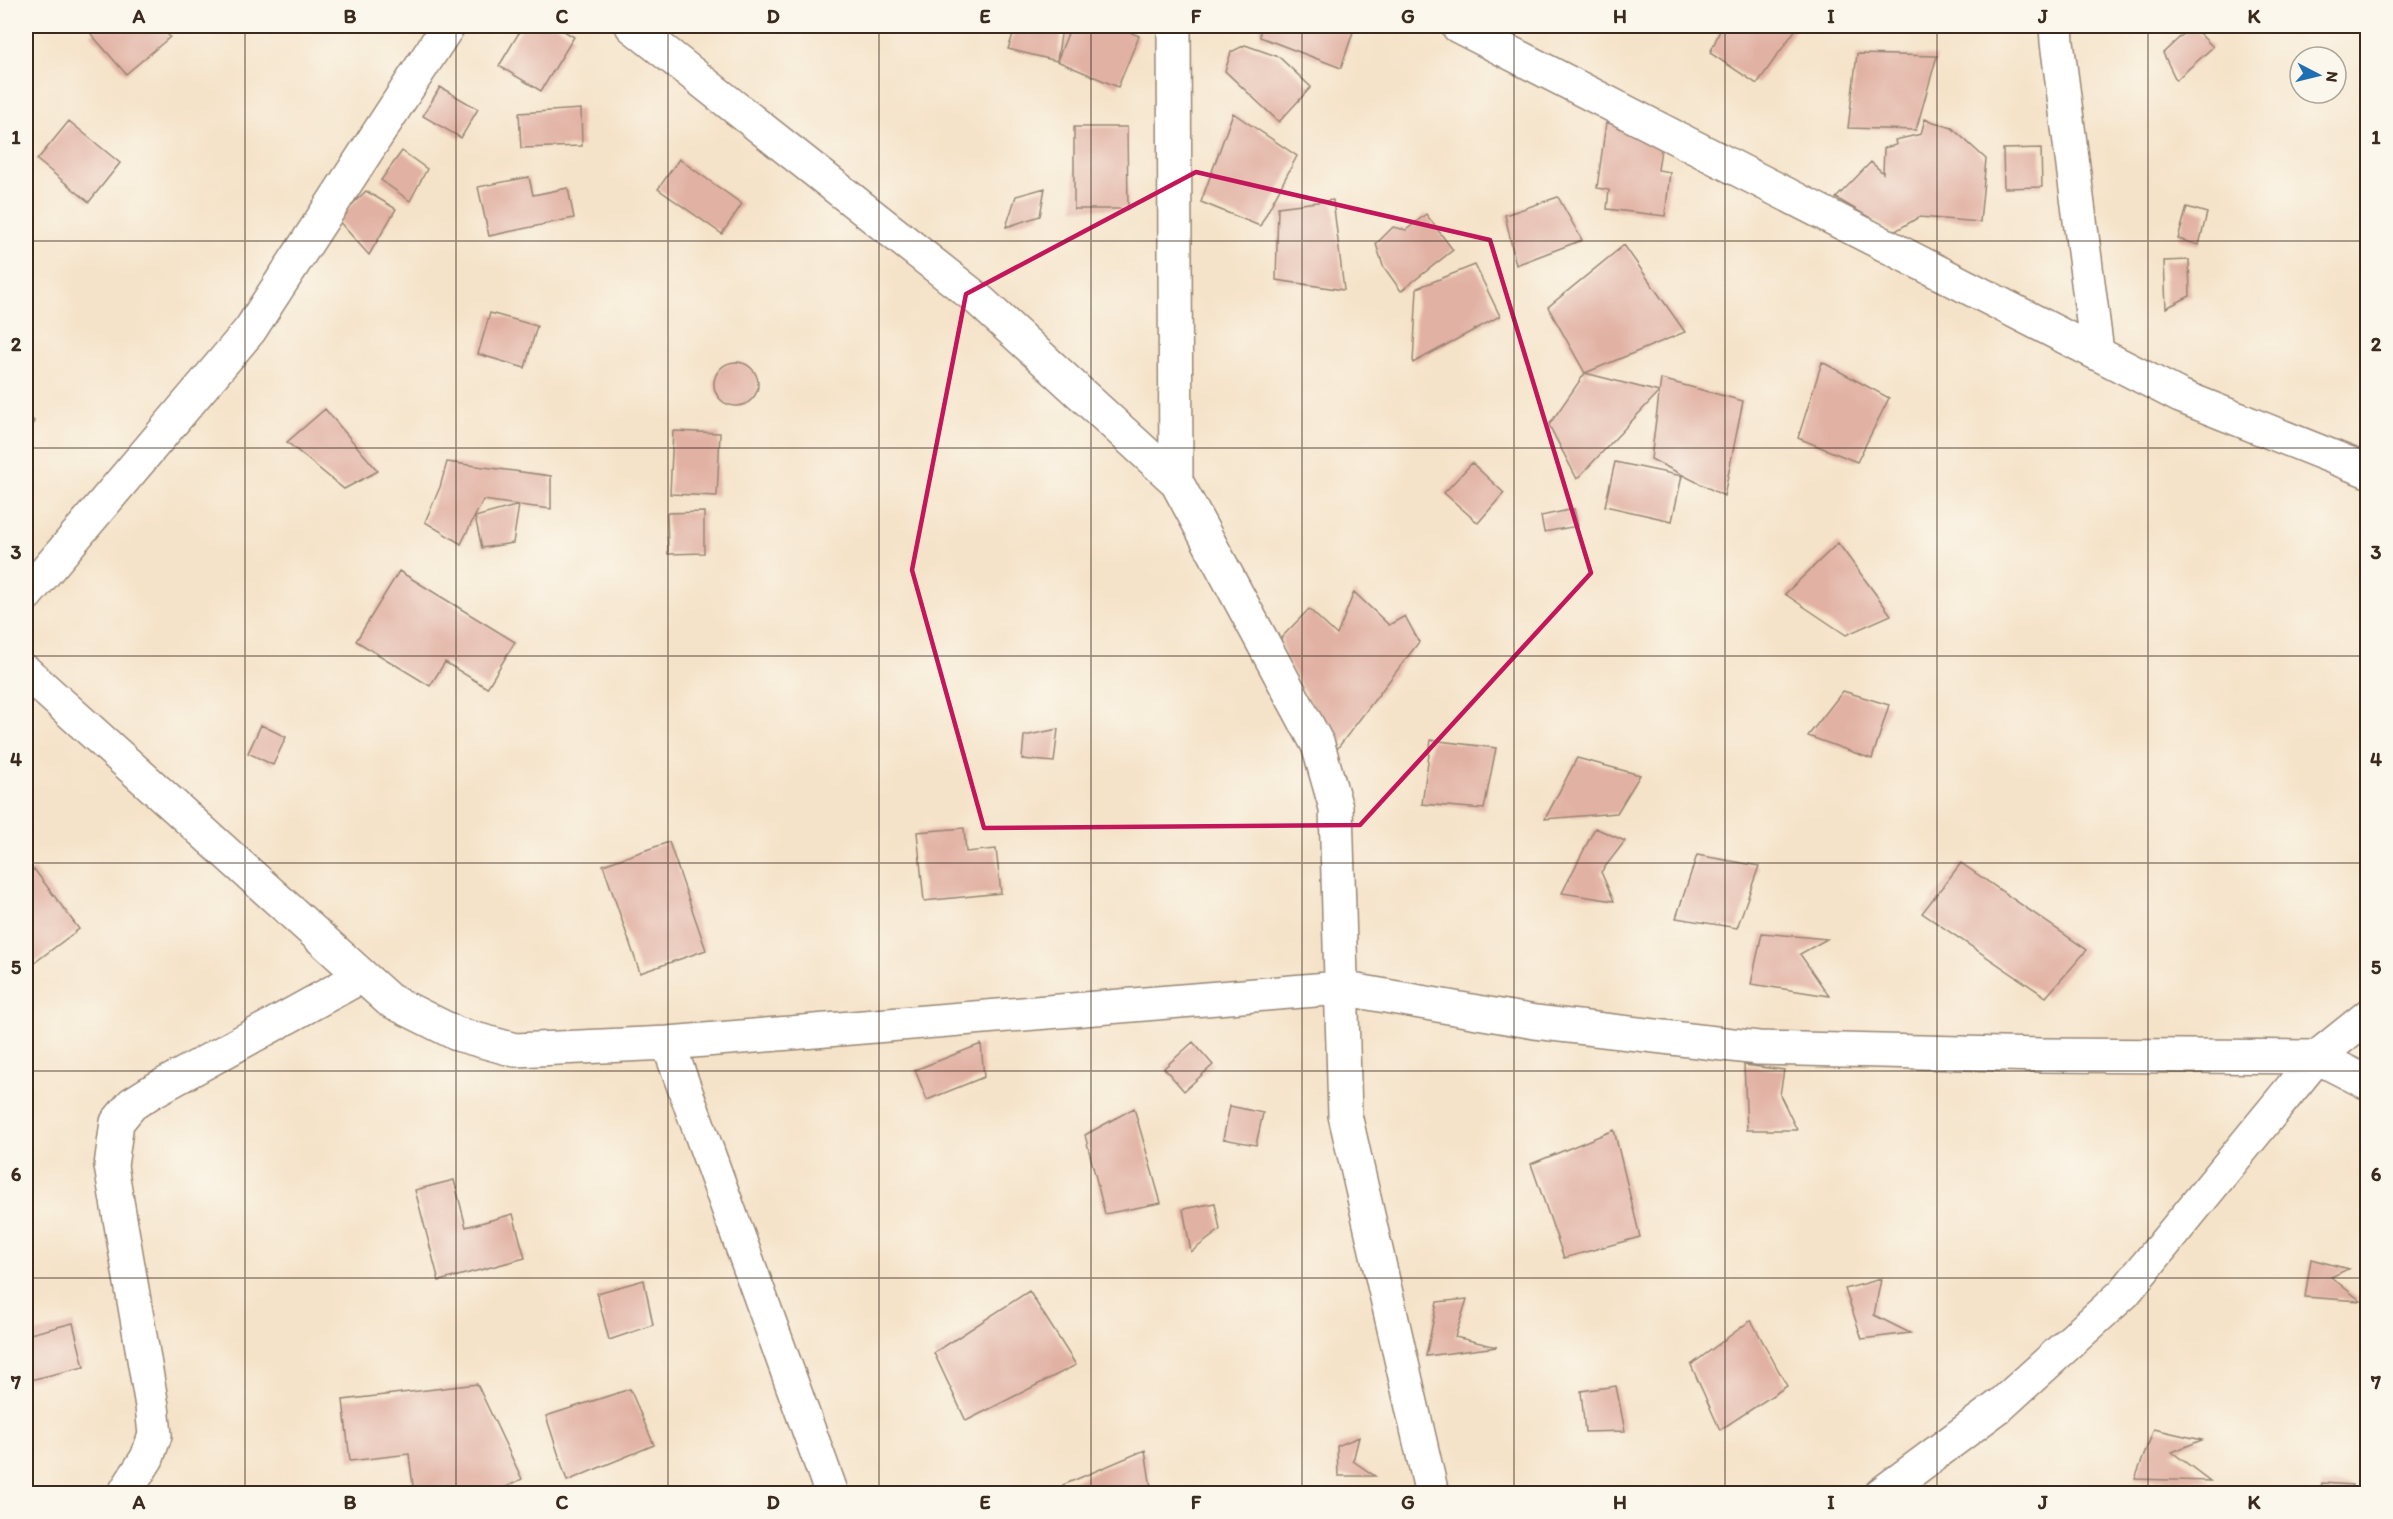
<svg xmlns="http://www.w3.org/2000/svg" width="2393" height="1519" font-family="Itim,sans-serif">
<rect width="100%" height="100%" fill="#fbf7ec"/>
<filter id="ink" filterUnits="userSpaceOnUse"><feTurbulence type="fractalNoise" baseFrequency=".0167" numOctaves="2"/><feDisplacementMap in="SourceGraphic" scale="12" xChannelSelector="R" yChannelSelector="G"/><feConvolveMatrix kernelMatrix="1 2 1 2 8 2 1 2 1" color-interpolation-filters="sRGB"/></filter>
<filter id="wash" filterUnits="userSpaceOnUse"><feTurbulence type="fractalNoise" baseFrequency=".008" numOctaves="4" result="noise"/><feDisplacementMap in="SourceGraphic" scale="24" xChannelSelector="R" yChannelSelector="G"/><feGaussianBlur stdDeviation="1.35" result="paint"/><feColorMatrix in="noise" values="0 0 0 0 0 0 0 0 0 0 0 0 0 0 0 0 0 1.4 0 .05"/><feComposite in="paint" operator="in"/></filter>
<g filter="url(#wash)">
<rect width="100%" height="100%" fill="#f5e3c9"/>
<g id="blocks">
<path fill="#e1b1a3" d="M100,26H160L170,37L126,74L91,34Z
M523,26H556L574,37L541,91L499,66Z
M1016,26H1054L1062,28L1057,61L1071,26H1115L1139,36L1118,87L1057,61L1008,49Z
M1260,26H1355L1341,68L1260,37Z
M1722,26H1798L1757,84L1710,53Z
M2192,26L2213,47L2176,80L2163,53Z
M1245,45L1279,57L1311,87L1279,122L1225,71L1231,52Z
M1857,54L1937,56L1916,130L1848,128Z
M440,87L478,109L461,138L423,116Z
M581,109L582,146L521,148L519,113Z
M1233,113L1297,156L1260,226L1201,202Z
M1925,119L1952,128L1986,159L1980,222L1919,217L1894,232L1836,198L1871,162L1883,173L1884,148L1896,145L1895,140L1921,134Z
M69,121L120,163L89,202L37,160Z
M1606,123L1637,127L1651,133L1661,149L1658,170L1670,172L1665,216L1607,209L1609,190L1597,188Z
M1074,127H1127L1128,209H1074Z
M2041,148L2042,187L2004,188L2003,149Z
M402,151L427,169L410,201L381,180Z
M679,159L742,204L722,234L658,189Z
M529,177L533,195L568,188L574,218L489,236L478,187Z
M1045,188L1040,216L1006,227L1016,196Z
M366,191L396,209L369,255L337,219Z
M1558,197L1582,240L1516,265L1505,215Z
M1333,200L1344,290L1276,280L1278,207Z
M2187,207L2207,213L2199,245L2178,239Z
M1426,214L1453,250L1401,291L1383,266L1376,244L1393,227L1406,230Z
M1624,245L1685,332L1585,373L1548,307Z
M2189,260L2190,296L2166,308L2164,261Z
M1475,265L1500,316L1413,363L1417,288Z
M490,313L537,326L525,368L478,354Z
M714 384a22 22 0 1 1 44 0a22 22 0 1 1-44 0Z
M1822,362L1889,398L1857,462L1798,438Z
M1585,373L1659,392L1577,479L1549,425Z
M1661,379L1743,401L1724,496L1651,459Z
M325,409L378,471L344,489L287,442Z
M26,414L34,421L26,444Z
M673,431L720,433L717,496L670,494Z
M447,462L551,476V509L519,505L513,543L482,548L475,517L519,505L483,500L461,544L425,522L440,487Z
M1615,462L1682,476L1672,521L1605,506Z
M1472,463L1504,493L1478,523L1444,493Z
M1574,509L1578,526L1544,532L1541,516Z
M704,512V553L668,554L667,513Z
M1838,543L1891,615L1846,635L1785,594Z
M399,571L515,642L487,688L445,662L430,686L356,641Z
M1354,592L1389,625L1405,616L1419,642L1337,749L1285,657L1281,638L1309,609L1337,635Z
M1843,691L1889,705L1872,759L1808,736Z
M261,725L286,737L273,765L248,753Z
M1058,729L1054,762L1022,759L1024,736Z
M1431,740L1496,748L1484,809L1422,804Z
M1577,758L1640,775L1617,813L1545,819Z
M964,828L966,852L996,849L1001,893L924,901L917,832Z
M1595,828L1625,841L1601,872L1614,901L1562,893Z
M669,842L706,950L640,973L603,865Z
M1697,855L1759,866L1737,928L1676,918Z
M1961,863L2087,950L2046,997L1922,913Z
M34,869L79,929L26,969V876Z
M1762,933L1827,939L1800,954L1829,996L1751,984Z
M1193,1042L1213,1065L1184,1091L1164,1068Z
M981,1044L984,1077L927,1100L915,1070Z
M1744,1065L1784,1070L1780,1095L1797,1130H1747Z
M1230,1106L1263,1113L1256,1145L1223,1139Z
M1134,1108L1161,1203L1105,1214L1085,1135Z
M1614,1130L1640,1237L1564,1258L1531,1164Z
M454,1180L466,1227L513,1214L525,1258L439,1281L415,1190Z
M1215,1203L1220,1230L1191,1252L1183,1209Z
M2311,1259L2348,1269L2331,1277L2361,1301L2305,1297Z
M1881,1279L1874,1315L1910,1333L1862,1339L1845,1289Z
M644,1280L653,1325L609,1340L597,1293Z
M1029,1291L1076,1365L966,1421L934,1353Z
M1467,1299L1455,1337L1497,1347L1426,1356L1437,1302Z
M1751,1320L1787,1386L1720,1430L1691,1365Z
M73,1323L84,1367L26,1381V1335Z
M477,1384L522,1479L492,1494H414L409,1454L350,1461L343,1400Z
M1616,1386L1625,1431L1585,1432L1581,1391Z
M630,1389L654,1445L567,1481L546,1416Z
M2154,1429L2202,1440L2172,1452L2210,1481L2135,1479Z
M1359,1437L1353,1461L1375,1476H1338L1337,1446Z
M1145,1450L1152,1494H1066L1063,1485Z
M2322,1483L2352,1485L2347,1494H2320Z"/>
</g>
</g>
<g filter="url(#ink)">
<use href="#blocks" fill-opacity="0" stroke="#988674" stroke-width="1.5"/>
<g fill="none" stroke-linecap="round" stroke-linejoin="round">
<g stroke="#988674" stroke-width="36">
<path id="minor" d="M632,26L980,301L1176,481
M1174,26L1176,481L1318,745L1336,808L1345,1115L1432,1494
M1458,26L2180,396L2368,471
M2056,26L2057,42L2097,352
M26,595L250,330L448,26
M26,672L389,1000L457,1034L515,1050L668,1043L1340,988L1535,1022L1758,1048L2042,1055L2317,1057L2368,1016
M668,1043L832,1494
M124,1494L147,1458L155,1435L152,1406L111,1166L117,1122L132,1104L151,1092L362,976
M1881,1494L2002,1404L2124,1293L2317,1057L2368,1083"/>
</g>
<use href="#minor" stroke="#fff" stroke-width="33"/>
</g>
</g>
<path fill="none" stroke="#c2185b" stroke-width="4.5" stroke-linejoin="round" d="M1196,172L1490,240L1591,573L1360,825L984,828L912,570L966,294Z"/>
<path fill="none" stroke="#3b2a1e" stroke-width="1.5" stroke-opacity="0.55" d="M245,26V1494M456,26V1494M668,26V1494M879,26V1494M1091,26V1494M1302,26V1494M1514,26V1494M1725,26V1494M1937,26V1494M2148,26V1494M26,241H2368M26,448H2368M26,656H2368M26,863H2368M26,1071H2368M26,1278H2368"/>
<rect width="2393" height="1519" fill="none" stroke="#fbf7ec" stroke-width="66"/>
<g transform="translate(2318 75) rotate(97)"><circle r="28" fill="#fbf7ec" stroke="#aea59a" stroke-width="1.5"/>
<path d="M0-4.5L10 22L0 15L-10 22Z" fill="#1f6fb2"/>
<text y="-9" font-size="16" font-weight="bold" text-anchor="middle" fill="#3b2a1e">N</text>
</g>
<rect x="33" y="33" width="2327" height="1453" fill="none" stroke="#3b2a1e" stroke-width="2"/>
<g font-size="20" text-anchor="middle" font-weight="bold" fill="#3b2a1e">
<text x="139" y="23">A</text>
<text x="350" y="23">B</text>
<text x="562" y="23">C</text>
<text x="773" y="23">D</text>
<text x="985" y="23">E</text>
<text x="1196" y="23">F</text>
<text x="1408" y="23">G</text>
<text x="1620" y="23">H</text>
<text x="1831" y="23">I</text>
<text x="2043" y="23">J</text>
<text x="2254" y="23">K</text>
<text x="16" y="144">1</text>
<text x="2376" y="144">1</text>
<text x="16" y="351">2</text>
<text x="2376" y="351">2</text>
<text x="16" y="559">3</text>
<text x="2376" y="559">3</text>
<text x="16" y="766">4</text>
<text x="2376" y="766">4</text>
<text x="16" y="974">5</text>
<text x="2376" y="974">5</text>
<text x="16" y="1181">6</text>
<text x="2376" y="1181">6</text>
<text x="16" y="1389">7</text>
<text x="2376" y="1389">7</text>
<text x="139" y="1509">A</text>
<text x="350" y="1509">B</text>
<text x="562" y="1509">C</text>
<text x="773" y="1509">D</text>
<text x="985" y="1509">E</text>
<text x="1196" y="1509">F</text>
<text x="1408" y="1509">G</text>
<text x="1620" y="1509">H</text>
<text x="1831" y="1509">I</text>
<text x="2043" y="1509">J</text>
<text x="2254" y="1509">K</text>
</g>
</svg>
